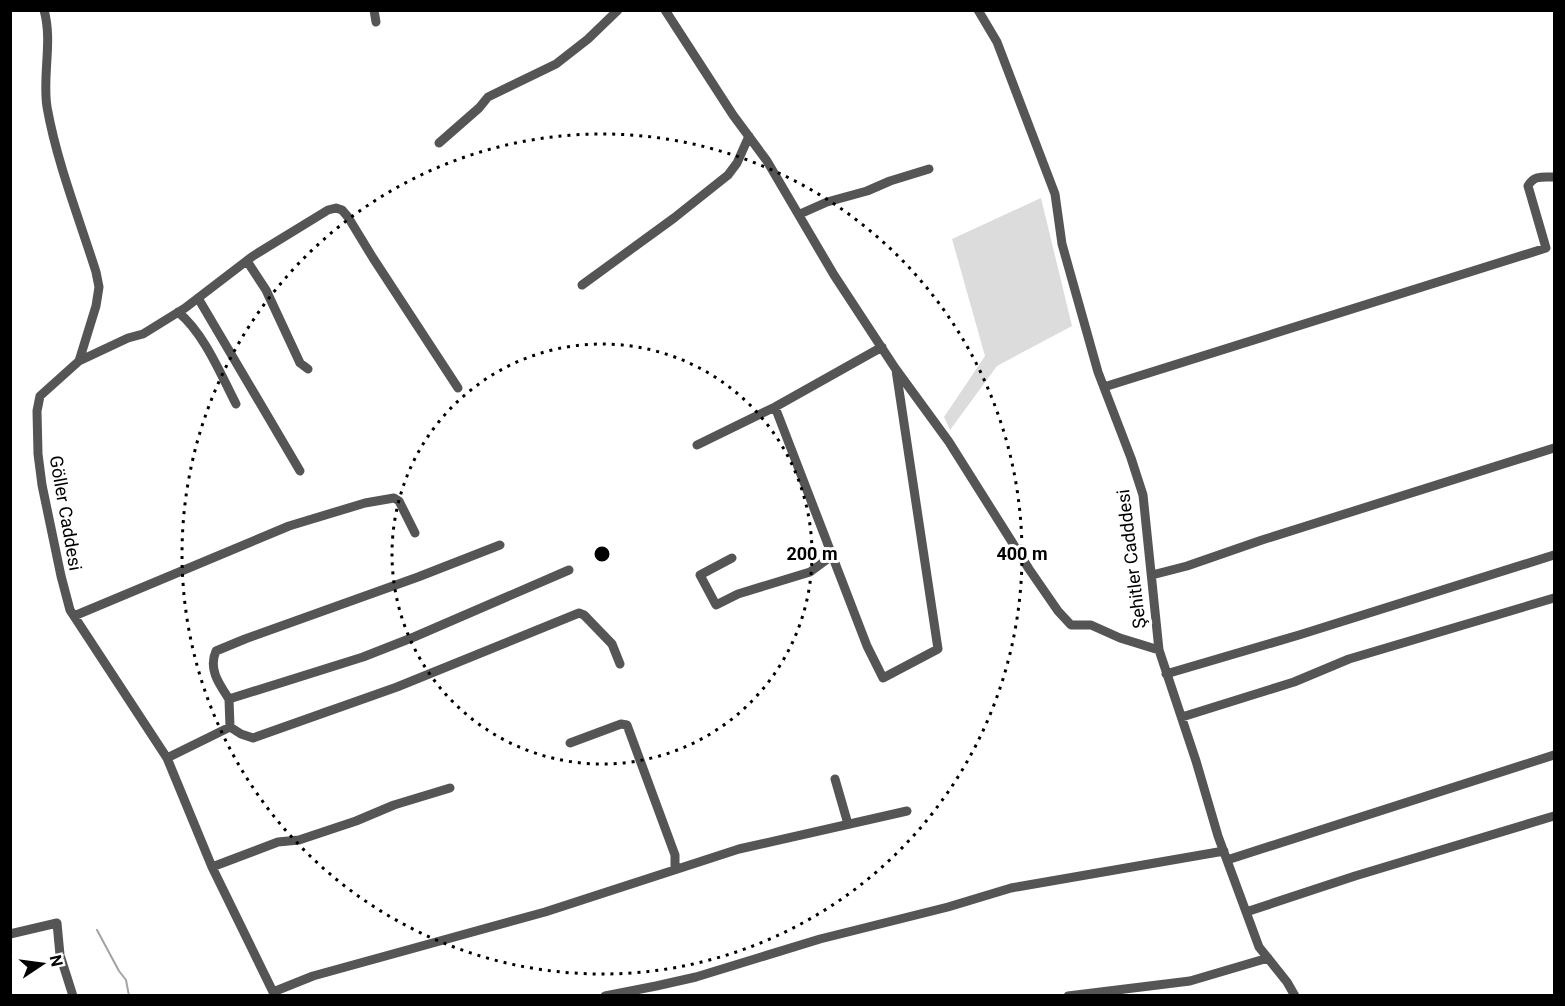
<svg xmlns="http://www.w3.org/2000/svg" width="1565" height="1006" font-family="Roboto,sans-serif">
<rect width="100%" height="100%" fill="#fff"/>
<path fill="#dcdcdc" d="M1041,198L1072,326L997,366L950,430L944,417L985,356L952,239Z"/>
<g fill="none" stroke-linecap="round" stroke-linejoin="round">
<path stroke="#a3a3a3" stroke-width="2" d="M97,930L119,971L126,980L129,996"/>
<path stroke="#555" stroke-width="9" d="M44,10C53,42 42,75 47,107C57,163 79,218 96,272L99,287L96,306L79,361L40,396L37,411L38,454L42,485L61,576L70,610L167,758L212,867L275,996
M374,10L376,22
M665,10L733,115L767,161L834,275L895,368L949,442L1029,569L1058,611L1071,625H1091L1120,638L1159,650
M978,10L997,42L1055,194L1062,244L1098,372L1131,458L1143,495L1159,650L1196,761L1218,836L1259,947L1287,982L1295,996
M439,143L479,108L488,97L556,64L588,39L618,10
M800,214L827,202L867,191L890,181L929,169
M247,261L266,290L300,363L308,369
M582,285L674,218L728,175L737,163L749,136
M198,298L300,471
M178,312C204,333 221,375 236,404
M79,361L128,338L143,334L185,308L253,256L328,210L336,208L342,210L348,217L373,258L458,388
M1104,387L1546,248L1528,186C1534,175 1543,177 1554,177
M775,407L867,646L883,678L938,649L896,370
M697,445L775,407L882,347
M732,558L700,575L716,605L738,594L810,572L833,555
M1152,575L1187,566L1262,540L1554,448
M74,616L289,526L365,503L394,498L399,501L415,533
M1166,674L1299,635L1554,555
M229,699C219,684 208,669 216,651L245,639L418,577L500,545
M1182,717L1294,682L1349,659L1554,598
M230,727L229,699L363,657L414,637L569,570
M570,743L621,724L627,725L675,855V869
M167,758L230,727L241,734L253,738L397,687L579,613L584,615L612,644L620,664
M835,779L848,824
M1227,860L1554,755
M212,867L278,842L299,840L356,821L394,805L450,788
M1246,912L1355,876L1554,816
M10,934L57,923L60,955L73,996
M273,992L313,976L545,912L739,849L907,811
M605,996L656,986L696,977L820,939L948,907L1011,888L1224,851
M1068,996L1190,981L1268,958"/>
</g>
<g fill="none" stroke="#000" stroke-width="3" stroke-dasharray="3 6">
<circle cx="602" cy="554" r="210"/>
<circle cx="602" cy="554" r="420"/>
</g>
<g text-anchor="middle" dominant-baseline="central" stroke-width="6" stroke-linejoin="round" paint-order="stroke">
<g font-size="18" fill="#000" stroke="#fff">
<text transform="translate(66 513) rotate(80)">Göller Caddesi</text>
<text transform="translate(1131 559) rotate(-97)">Şehitler Cadddesi</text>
</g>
</g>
<circle cx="602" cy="554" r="9" fill="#000" stroke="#fff" stroke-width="3"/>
<g font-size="18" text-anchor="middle" font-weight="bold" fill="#000" stroke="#fff" stroke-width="6" stroke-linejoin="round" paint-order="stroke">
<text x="812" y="560">200 m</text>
<text x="1022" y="560">400 m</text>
</g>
<rect width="1565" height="1006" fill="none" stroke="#000000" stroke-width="24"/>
<g transform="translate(42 964) rotate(77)" stroke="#ffffff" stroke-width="4.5" paint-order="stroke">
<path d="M0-4.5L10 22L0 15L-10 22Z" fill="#000000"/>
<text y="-9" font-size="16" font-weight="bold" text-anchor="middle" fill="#000000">N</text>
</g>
</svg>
